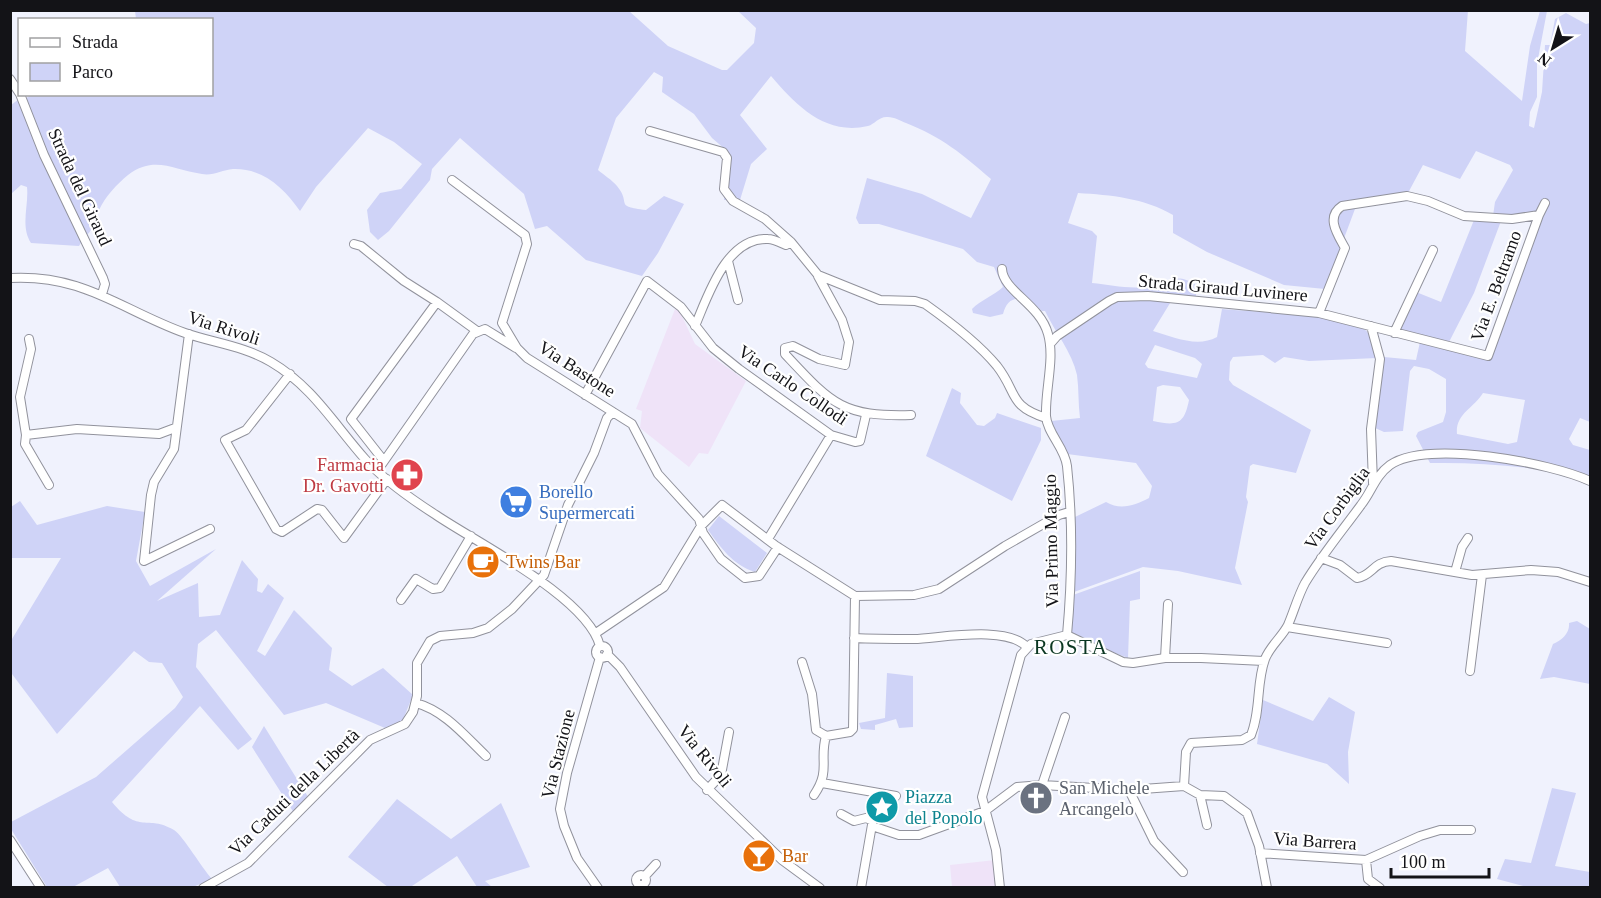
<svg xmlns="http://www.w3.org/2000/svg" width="1601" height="898" font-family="'Times New Roman',serif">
<rect width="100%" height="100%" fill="#f0f2fd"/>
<path fill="#efe3f8" d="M675,309L680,312L695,344L746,381L708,454L699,453L689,467L640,428L642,411L636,409Z
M995,860L998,887H952L950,865Z"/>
<path fill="#cfd3f7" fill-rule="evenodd" d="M1468,10L1465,51L1522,101L1530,46L1540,11H1547L1537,64V97L1530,112L1529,126L1534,128L1542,92L1545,45H1550L1555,19L1566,13L1586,24L1590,23V422L1580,418L1569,439L1573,445L1590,450V479C1538,467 1484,462 1430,463L1416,436L1418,432L1443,422L1446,412V379L1429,369L1414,366L1410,371L1403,431L1384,432L1373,427L1384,357L1416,360L1420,342L1490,359L1541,215L1493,216L1495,202L1513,170L1510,165L1476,151L1460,179L1423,165L1408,193L1358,201L1325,289L1284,285L1207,252L1173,233V215C1144,198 1111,195 1078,193L1068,223L1092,231L1097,236L1092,283C1111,285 1132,290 1151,286C1170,282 1176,272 1196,285V298L1175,295L1153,331C1174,337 1197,348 1217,337L1222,309C1252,312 1343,314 1364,329C1372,334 1374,349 1377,358L1309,361L1284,357L1275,363L1263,355L1233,357L1230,362L1229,380L1233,385L1311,430L1296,473L1253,464L1250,466L1246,497L1248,502L1235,568L1242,585L1178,571L1143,567L1074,592L1075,517L1106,502C1121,511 1135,505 1149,498L1152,486L1136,463L1067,454L1051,421L1080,418C1078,404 1079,389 1077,375C1072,352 1055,332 1045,311H1042L1027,298C1012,298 1007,300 1003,314L990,317L973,313L972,309C981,300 993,296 1003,287L994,267L977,262L963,249L879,224H859L856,218L867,178L922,194L971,218L991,179C962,154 942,137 906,123C901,121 894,117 888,117C879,116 875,124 868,126C825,136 796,105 771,76L740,115L767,149L751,164L740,200H724L730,159L726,150L712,138L694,114L662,92L663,77L654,72L616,118L598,170C604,175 612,180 617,186C632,204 613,206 646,210L664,196L684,204L658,253L642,276L586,260L547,226L535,229L524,194L460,138L432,169L430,180L389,231L378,240L370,232L367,210L380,193L401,189L422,164L394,142L368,128L316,187L300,211C284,188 263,168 233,169C222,170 213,176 202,174C173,170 155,155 128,175C117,184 105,197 99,210C94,219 94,229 87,235L46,153L24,100L32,94H212V20L136,19L135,11H629L668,46L722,70H727L754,43L756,28L738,11ZM1155,345L1195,358L1202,364L1197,378L1148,368L1145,364ZM1163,385L1180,387L1189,400C1184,425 1177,426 1153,421L1157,387ZM1483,393L1525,400L1517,442L1508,444L1457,434C1455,414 1474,408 1483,393Z
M19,99L83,239L79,246L31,243C20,226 29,205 27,187L21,185L11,194V105Z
M1474,220L1501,221L1474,293L1448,344L1399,330L1416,292L1441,302Z
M952,388L961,393L960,403L977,425L984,426L995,418L997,413L1041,428V440L1012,501L926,456Z
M20,501L37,525L107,506L145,512L136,561L150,586L216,549L157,601L198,583L199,617L220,615L242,560L258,579L257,591L262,593L268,584L284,598L257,651L265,656L294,610L332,648L329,670L352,686L383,668L413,695L402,722L385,728L326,703L284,715L216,630L198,644L196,667L252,739L238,750L200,706L112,802C139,835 147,814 174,830C184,837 201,867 212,879L193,887H120L108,868L73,887H47L11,829V822L96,777L175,708L183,697L162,663L149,662L134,651L57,734L12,674L10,646L12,639L61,558H11V507Z
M719,516L767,553L755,572C733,565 721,548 708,530Z
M1140,571V599L1130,601L1128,658L1071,636L1073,595Z
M1577,621L1590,629V684L1554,677L1540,679L1553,644C1562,640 1570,633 1569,623Z
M887,673L913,676V727L899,728L896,719L875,725V730L861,729L859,723L885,718Z
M1329,697L1355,712L1348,752L1349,784L1327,764L1257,744L1263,700L1313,721Z
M264,726L310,800L294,813L252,747Z
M1552,788L1576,793L1555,866L1590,872V887H1527L1497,879L1505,859L1531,863Z
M397,799L451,839L501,803L530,867L485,881L492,887H477L457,856L409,888L388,887L348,857Z"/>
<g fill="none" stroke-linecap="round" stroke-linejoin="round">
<g stroke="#91929c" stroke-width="10">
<path id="minor" d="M10,79L20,94
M20,94L44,155L103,278L105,284L102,294
M650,131L723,152L727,158L724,189L733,201L765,219L791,242L818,275L880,300L915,301L925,304C949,321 978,343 997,366C1018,393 1008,406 1046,418
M452,180L525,235L527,244L502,323L517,348L527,358L632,424L658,474L699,519L703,533L721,559L745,578L759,576L778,547
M354,244L361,246L404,281L437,302
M728,261L738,300
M1002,269C1003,291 1040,304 1048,334C1055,359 1045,389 1046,416C1047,433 1065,448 1067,466C1073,521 1072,580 1067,635
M818,276L842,320L849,342L845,365L819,359L793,346L785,348V354C831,403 841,417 911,415
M10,278C84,274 121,310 185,333C214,343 244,346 271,362C312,386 334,424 365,459C385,481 411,499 436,515C477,543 587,597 600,646
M1319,313L1345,248C1338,235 1325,217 1342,206L1407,196L1428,201L1464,216L1512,219L1539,215L1545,203
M695,326C708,296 726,237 768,239C774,239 781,243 786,245L791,242
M1371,326L1380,359L1371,429L1373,483
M1394,333L1433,250
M189,334L174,449L154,482L151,495L144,561L210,529
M1050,344L1057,336L1109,301L1117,297L1148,296L1319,313L1488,356L1539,215
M290,374L246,430L225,440L276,529L282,532L317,509L322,510L344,538L387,479
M585,395L647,281L681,307L713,348L739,369L831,435L855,442L860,441L866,415
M26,435L20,397L31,349L29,339
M384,461L351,419L437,302L477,331
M382,464L473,334L485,329L516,348
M49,485L25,444L26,435L77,429L159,434L175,428
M768,539L831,435
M1321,558L1340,565L1357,578C1372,576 1373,562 1391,561L1472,575L1531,570L1558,572L1590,582
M1455,572L1462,547L1468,538
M401,600L416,579L433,589L440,588L471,536
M1287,627L1387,643
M596,633L664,587L701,526L722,505L776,546L855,596L914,595L939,589L1005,546L1059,515L1069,512
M1067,635L1123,662L1133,663L1165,658H1201L1264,661
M854,638C874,639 894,639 914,639C942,638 1006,625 1027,647
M596 652a6 6 0 1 1 12 0a6 6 0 1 1-12 0Z
M607,654L620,667L696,777L782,860L820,888
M1165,658L1168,604
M802,662L812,694L816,730L826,736
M1470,671L1482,575
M416,703C445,711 465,736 486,756
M822,783L896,796
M1042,785L1065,717
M1184,786L1186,752L1191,743L1242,740L1251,735C1261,711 1256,683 1265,659C1270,646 1282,637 1288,625C1294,611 1298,596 1305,583C1322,555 1342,531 1361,505C1372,491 1375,476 1390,465C1427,439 1551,463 1590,481
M707,790L721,775L729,732
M1129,790L1154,841L1183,872
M814,795C831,770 819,761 826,736L850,732L853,729L855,596
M1200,795L1207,825
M876,810L880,794
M841,814L854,821L866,818L873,821
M872,826L899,835H919L985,811L1017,787L1042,785L1129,790L1184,786L1200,795L1224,796L1247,813L1259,846L1267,888
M10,840L41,888
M1260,853L1366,860L1420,836L1440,830H1471
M1366,860L1368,879L1380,888
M636 880a5 5 0 1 1 10 0a5 5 0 1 1-10 0Z
M645,876L656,864
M203,888L248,863L370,740L405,724L413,712L417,696V663L430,641L440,636L473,633L488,628L512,609L544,575L568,505L594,453L607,418L613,412
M598,888L577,858L564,826L560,809L567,773L600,657
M861,888L873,819
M1000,888L996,850L982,797L1021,655L1031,644L1067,635"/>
</g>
<use href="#minor" stroke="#fff" stroke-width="8"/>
</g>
<defs>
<g id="pharmacy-disc" transform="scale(1.725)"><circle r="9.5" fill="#e0444e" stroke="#fff"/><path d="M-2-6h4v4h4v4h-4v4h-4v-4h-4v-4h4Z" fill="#fff"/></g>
<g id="supermarket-disc" transform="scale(1.725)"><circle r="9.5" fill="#3f7fe0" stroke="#fff"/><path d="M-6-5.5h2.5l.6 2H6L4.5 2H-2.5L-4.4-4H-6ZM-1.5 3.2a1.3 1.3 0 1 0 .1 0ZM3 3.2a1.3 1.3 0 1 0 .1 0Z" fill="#fff"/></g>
<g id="cafe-disc" transform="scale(1.725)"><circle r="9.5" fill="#e8710a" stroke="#fff"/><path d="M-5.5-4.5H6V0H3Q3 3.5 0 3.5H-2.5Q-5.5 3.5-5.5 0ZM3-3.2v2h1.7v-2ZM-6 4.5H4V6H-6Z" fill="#fff"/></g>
<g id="church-disc" transform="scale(1.725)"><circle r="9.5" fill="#6b7280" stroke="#fff"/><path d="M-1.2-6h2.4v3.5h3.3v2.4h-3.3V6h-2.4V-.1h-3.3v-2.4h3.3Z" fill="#fff"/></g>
<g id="sight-disc" transform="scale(1.725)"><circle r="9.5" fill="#0f9aa8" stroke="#fff"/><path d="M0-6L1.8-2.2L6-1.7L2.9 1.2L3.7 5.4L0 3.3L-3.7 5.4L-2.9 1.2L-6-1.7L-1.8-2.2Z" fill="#fff"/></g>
<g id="bar-disc" transform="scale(1.725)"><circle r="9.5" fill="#e8710a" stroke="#fff"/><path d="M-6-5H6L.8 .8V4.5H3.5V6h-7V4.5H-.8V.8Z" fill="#fff"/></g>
</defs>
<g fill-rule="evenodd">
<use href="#pharmacy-disc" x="407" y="475"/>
<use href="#supermarket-disc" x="516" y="502"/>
<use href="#cafe-disc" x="483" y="562"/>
<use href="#church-disc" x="1036" y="798"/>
<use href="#sight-disc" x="882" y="807"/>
<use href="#bar-disc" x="759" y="856"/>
</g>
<g text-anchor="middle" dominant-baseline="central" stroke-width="4.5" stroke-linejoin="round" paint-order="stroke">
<g font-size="18" fill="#131317" stroke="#fff">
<text transform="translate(80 187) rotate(65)">Strada del Giraud</text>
<text transform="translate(1496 286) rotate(-70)">Via E. Beltramo</text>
<text transform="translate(1223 288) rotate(5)">Strada Giraud Luvinere</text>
<text transform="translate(224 328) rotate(18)">Via Rivoli</text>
<text transform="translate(577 369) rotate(33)">Via Bastone</text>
<text transform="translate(793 385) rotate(34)">Via Carlo Collodi</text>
<text transform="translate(1337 508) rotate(-54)">Via Corbiglia</text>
<text transform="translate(1051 541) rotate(-91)">Via Primo Maggio</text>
<text transform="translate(558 754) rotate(-76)">Via Stazione</text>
<text transform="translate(705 756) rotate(51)">Via Rivoli</text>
<text transform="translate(294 792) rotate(-44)">Via Caduti della Libertà</text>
<text transform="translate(1315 841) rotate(4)">Via Barrera</text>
</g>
<g font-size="18" fill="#be3a42" stroke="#fff" text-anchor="end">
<text x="384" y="465">Farmacia<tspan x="384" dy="21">Dr. Gavotti</tspan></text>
</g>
<g font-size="18" fill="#366cbe" stroke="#fff" text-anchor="start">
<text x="539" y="492">Borello<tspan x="539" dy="21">Supermercati</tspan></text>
</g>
<g font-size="18" fill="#c56008" stroke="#fff" text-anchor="start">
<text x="506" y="562">Twins Bar</text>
<text x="782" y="856">Bar</text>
</g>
<g font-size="18" fill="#5b616d" stroke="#fff" text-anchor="start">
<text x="1059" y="788">San Michele<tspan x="1059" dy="21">Arcangelo</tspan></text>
</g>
<g font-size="18" fill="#0d838f" stroke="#fff" text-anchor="start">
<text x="905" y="797">Piazza<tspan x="905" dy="21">del Popolo</tspan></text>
</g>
<g font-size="21" letter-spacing="1.5" fill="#0b3722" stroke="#fff">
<text x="1071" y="647">ROSTA</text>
</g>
</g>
<rect width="1601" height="898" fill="none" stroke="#131317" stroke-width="24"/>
<rect x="18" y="18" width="195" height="78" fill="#ffffff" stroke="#a1a1a2" stroke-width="1.5"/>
<rect x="30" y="38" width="30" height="9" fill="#ffffff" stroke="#a1a1a2" stroke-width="1.5"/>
<text x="72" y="48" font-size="18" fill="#131317">Strada</text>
<rect x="30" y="63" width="30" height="18" fill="#cfd3f7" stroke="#a1a1a2" stroke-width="1.5"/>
<text x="72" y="78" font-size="18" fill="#131317">Parco</text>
<g transform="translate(1553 48) rotate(217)" stroke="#ffffff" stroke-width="4.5" paint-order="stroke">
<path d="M0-4.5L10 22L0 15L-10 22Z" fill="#131317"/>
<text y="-9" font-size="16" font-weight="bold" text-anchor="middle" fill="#131317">N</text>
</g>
<path d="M1391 868v9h98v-9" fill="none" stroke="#131317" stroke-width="3"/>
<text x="1400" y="868" font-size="18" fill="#131317" stroke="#ffffff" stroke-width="4.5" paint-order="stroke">100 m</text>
</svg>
